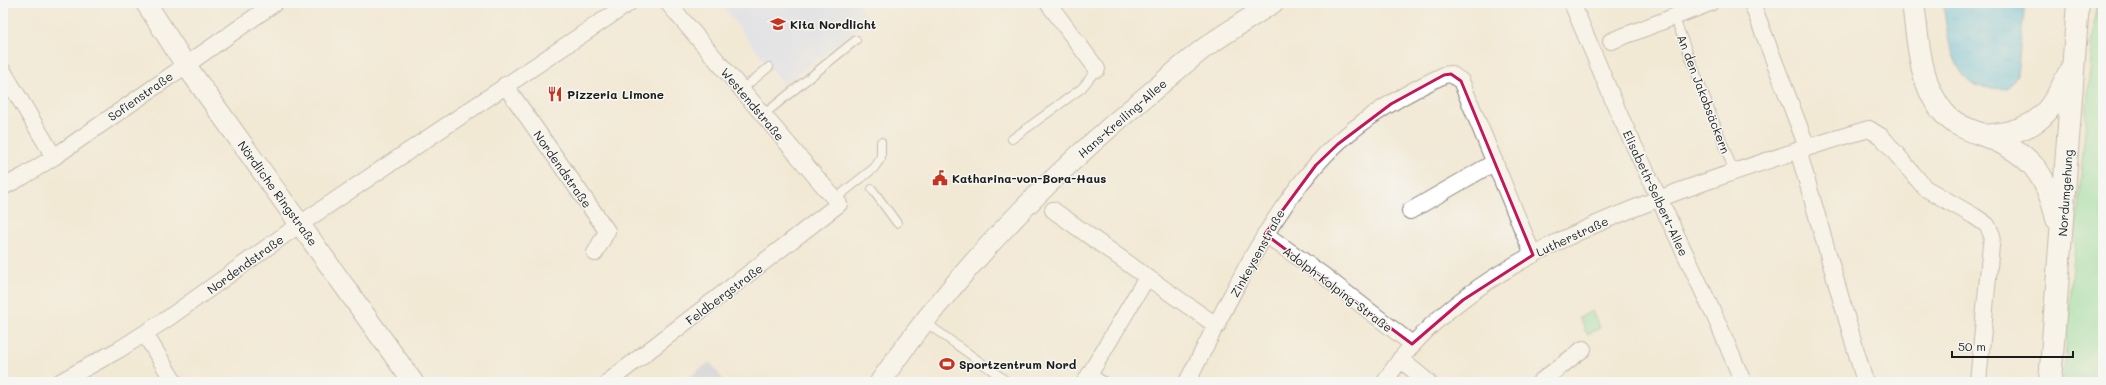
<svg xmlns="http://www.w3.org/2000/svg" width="2106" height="385" font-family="Mali,sans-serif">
<defs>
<pattern id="water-ripples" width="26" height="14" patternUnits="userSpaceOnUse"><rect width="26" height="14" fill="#68c3e6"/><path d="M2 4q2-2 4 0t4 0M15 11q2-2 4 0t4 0" fill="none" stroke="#5aa7c5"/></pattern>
</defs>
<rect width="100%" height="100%" fill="#f6f6f2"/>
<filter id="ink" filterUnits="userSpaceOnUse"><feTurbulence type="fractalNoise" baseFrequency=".025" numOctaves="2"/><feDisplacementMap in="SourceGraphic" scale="8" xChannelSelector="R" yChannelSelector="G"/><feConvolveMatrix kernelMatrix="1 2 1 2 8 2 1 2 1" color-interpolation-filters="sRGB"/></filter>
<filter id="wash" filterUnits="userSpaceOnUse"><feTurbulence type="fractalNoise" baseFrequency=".012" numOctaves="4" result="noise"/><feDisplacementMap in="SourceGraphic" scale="16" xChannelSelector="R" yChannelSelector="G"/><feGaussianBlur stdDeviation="0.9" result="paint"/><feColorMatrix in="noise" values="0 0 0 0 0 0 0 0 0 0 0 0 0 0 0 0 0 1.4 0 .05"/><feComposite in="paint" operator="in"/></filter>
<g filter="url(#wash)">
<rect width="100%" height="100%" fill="#f2e9d6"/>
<path fill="#d0daf9" d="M720,3H857L869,20L783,85Z"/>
<path fill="#bac4de" d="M710,362L725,382H683L700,369Z"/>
<path fill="#8ae1a5" stroke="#537e60" d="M2096,3H2103V382H2063Z
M1592,311L1600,328L1587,334L1579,317Z"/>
<path fill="url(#water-ripples)" stroke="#427081" d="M1943,3H2025L2017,75L2007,89C1998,88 1985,89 1976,85C1951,75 1946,26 1943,3Z"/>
</g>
<g filter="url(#ink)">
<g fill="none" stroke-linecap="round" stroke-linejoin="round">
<g stroke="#878279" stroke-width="10">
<path id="service" d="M1674,16L1734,172
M741,90L769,67
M763,115L856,40
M1012,139L1082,88L1097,69
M872,189L897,223
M835,199L874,168L881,158V142
M925,322L1008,382
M1090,372L1105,382"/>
</g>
<g stroke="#878279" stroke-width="18">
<path id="minor" d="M1048,3L1097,69
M1572,3L1620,116L1717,321L1743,382
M1752,3L1807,147
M1611,41L1710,3
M3,71L54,157
M505,85L607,231L595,253
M1798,150L1865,382
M3,187L24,176L54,157L275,3
M1053,210L1147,277L1085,382
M1410,211L1495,162
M1265,234L1323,275L1412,344
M1147,277L1217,326
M145,334L174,382
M1400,359L1428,382
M60,382L120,349L167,319L300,224L629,3
M608,382L839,204L668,3
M1187,382C1226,308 1260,229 1315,166C1349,126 1397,97 1444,75L1451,74L1461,81L1533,255
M1385,382C1447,279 1596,220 1705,182C1759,163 1813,145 1869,129L1882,137L1925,188L1974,216L1987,225L1992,235L1978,382
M1540,382L1583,349"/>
</g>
<g stroke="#878279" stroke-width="22">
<path id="tertiary" d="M146,3L185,64L413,382
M880,382C954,274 1048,177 1149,94C1168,78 1187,61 1207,46C1229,31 1251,17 1273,3"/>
</g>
<g stroke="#878279" stroke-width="24">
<path id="primary" d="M1913,3C1918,38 1919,85 1944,113C1955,126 1970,130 1986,136C2030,153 2046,173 2057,219
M1986,136C2035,131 2048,118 2068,75
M2050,382L2078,3"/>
</g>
<use href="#service" stroke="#fff" stroke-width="8"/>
<use href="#minor" stroke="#fff" stroke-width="16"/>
<use href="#tertiary" stroke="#fff" stroke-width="20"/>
<use href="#primary" stroke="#fff" stroke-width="22"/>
</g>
</g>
<path d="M0 0H2106V385H0ZM1451,74L1461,81L1533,255L1463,300L1412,344L1265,234L1316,165L1338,144L1391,104L1444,75Z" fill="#f2e9d6" fill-opacity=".55" fill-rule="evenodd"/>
<path fill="none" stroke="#c2185b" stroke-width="3" stroke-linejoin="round" d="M1451,74L1461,81L1533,255L1463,300L1412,344L1265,234L1316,165L1338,144L1391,104L1444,75Z"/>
<defs>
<g id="school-bare" transform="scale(1.2)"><path d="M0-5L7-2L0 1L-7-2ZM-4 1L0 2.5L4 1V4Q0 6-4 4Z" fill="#c8321e" stroke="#f6f6f2" stroke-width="2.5" paint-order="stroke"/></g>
<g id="restaurant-bare" transform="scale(1.2)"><path d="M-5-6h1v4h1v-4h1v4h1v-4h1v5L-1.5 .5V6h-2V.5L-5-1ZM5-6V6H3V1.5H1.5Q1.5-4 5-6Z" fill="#c8321e" stroke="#f6f6f2" stroke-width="2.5" paint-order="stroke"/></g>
<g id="civic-bare" transform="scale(1.2)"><path d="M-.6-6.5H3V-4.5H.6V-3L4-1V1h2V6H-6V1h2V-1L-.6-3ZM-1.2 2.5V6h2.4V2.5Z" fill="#c8321e" stroke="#f6f6f2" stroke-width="2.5" paint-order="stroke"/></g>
<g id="stadium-bare" transform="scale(1.2)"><path d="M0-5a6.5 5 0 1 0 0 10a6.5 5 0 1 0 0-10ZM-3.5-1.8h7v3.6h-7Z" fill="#c8321e" stroke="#f6f6f2" stroke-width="2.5" paint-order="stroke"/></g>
</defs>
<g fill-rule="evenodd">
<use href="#school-bare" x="778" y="24"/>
<use href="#restaurant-bare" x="555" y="94"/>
<use href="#civic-bare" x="940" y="178"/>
<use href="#stadium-bare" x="947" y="364"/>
</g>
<g text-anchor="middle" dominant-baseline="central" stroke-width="3" stroke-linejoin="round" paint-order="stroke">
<g font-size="12" font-weight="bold" fill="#1c1c1c" stroke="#f6f6f2" text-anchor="start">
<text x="790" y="24">Kita Nordlicht</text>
<text x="567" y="94">Pizzeria Limone</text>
<text x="952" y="178">Katharina-von-Bora-Haus</text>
<text x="959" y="364">Sportzentrum Nord</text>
</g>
<g font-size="12" fill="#1c1c1c" stroke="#f6f6f2">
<text transform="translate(1704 94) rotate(69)">An den Jakobsäckern</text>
<text transform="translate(140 96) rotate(-35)">Sofienstraße</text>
<text transform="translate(753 104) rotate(50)">Westendstraße</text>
<text transform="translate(1122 118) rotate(-41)">Hans-Kreiling-Allee</text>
<text transform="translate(563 169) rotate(55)">Nordendstraße</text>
<text transform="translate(278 193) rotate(54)">Nördliche Ringstraße</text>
<text transform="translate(1656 193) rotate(65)">Elisabeth-Selbert-Allee</text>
<text transform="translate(2065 193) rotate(-86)">Nordumgehung</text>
<text transform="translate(1572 236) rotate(-25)">Lutherstraße</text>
<text transform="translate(1257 253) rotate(-61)">Zinkeysenstraße</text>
<text transform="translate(245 264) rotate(-36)">Nordendstraße</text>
<text transform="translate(1338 289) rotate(37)">Adolph-Kolping-Straße</text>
<text transform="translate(724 294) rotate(-37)">Feldbergstraße</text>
</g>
</g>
<rect width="2106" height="385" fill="none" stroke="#f6f6f2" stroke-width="16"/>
<path d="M1952 351v6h121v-6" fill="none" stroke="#1c1c1c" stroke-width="2"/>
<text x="1958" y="351" font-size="12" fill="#1c1c1c" stroke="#f6f6f2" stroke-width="3" paint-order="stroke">50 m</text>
</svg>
